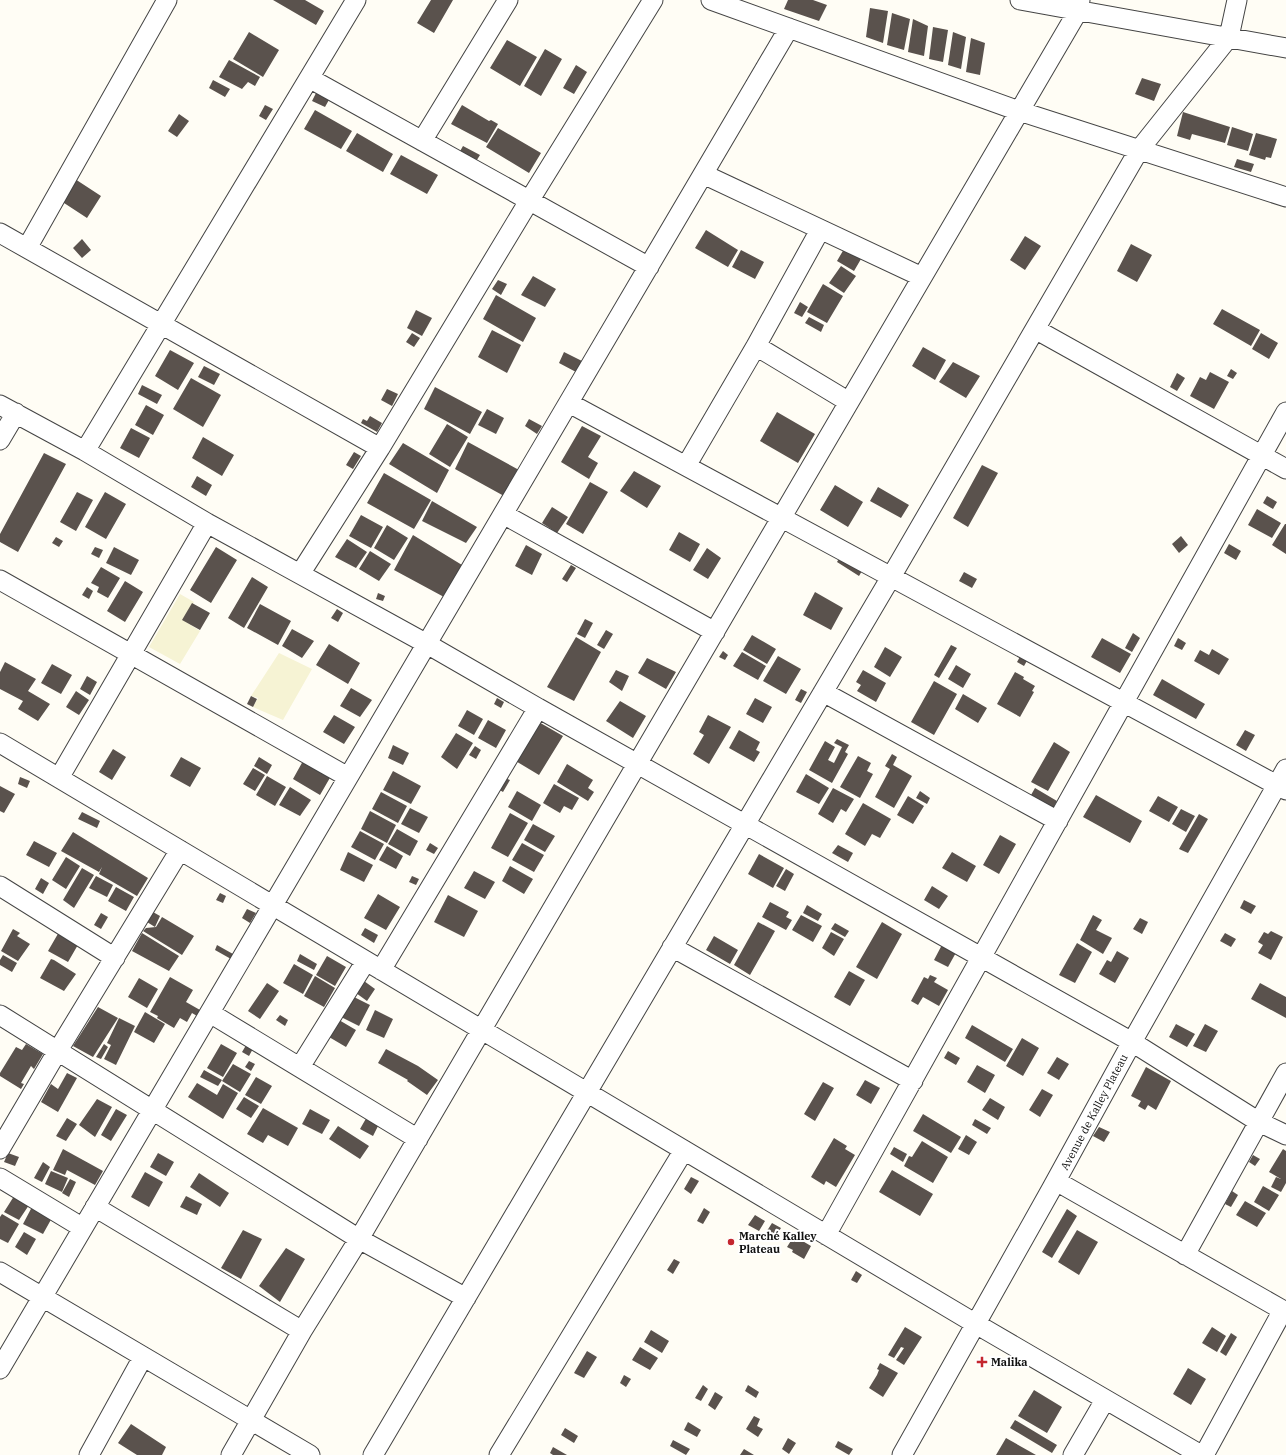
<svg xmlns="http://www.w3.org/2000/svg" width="1286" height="1455" font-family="'IBM Plex Serif',serif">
<rect width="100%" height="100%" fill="#fffdf5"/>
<path fill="#f6f3d4" d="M180,594L194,602L183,620L200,631L180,664L149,647Z
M279,653L312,669L283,720L253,707L258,698L251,696Z"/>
<path fill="#5a524d" d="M273,0H305L324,11L316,25Z
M431,0H453L434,33L417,23Z
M788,0H813L827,5L819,21L784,9Z
M870,8L888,11L883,43L866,37Z
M892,13L910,19L904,50L887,45Z
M913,19L928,26L924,56L908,52Z
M933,27L948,30L943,62L929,59Z
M249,32L279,50L263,77L233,59Z
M953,32L966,37L961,69L948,65Z
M971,38L985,43L980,75L966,72Z
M507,40L537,57L520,86L490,68Z
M545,49L562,59L541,96L524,86Z
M229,60L260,77L255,86L248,82L242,89L219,77Z
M576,65L587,72L574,94L563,88Z
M1142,78L1161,84L1154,101L1135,94Z
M213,80L230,89L225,97L209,88Z
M317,91L330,98L325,107L312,101Z
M265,105L273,109L266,120L259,116Z
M462,105L489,121L491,120L498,124L487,143L451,124Z
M315,110L352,131L341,149L304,129Z
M1183,112L1230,127L1225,143L1192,134L1190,140L1177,136Z
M179,114L189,121L177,137L168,131Z
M1232,127L1253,134L1248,151L1227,145Z
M498,128L541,153L529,173L486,147Z
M357,133L393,154L383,172L346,151Z
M1256,133L1277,139L1271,158L1266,157L1265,160L1249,155Z
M463,146L480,155L475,163L459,153Z
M401,155L438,175L427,194L390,174Z
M1237,159L1254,164L1251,172L1234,167Z
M75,179L101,196L87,218L61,201Z
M706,230L738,250L728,267L695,248Z
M1025,236L1041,246L1025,270L1010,260Z
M82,239L91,250L82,258L73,248Z
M1131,244L1152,255L1137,282L1117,271Z
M844,249L861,259L854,271L837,261Z
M741,250L764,262L755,279L732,267Z
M841,266L856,276L844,293L829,283Z
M533,276L556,289L545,307L521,295Z
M498,280L507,284L501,295L492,289Z
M823,284L843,296L827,323L807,312Z
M496,295L536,318L523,342L483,319Z
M800,302L808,307L802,317L794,313Z
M1222,309L1260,330L1251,346L1213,324Z
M416,310L432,318L422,336L407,328Z
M809,317L824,325L821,332L805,323Z
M492,330L521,345L507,373L478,357Z
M412,333L420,338L414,347L406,342Z
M1261,333L1278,343L1269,359L1252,349Z
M923,347L946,360L935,380L912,366Z
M170,350L194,363L178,390L155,376Z
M564,352L582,361L576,372L559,363Z
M953,362L980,376L966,398L939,382Z
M204,366L220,374L214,385L198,377Z
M1231,369L1237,373L1233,379L1227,376Z
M1210,372L1229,382L1214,409L1190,396L1200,377L1206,380Z
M1177,373L1185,378L1177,391L1170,387Z
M191,378L221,395L203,427L173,409Z
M142,385L162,395L157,404L138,394Z
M435,387L482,412L470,434L424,409Z
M387,389L398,394L392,406L381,400Z
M146,405L164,415L153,435L135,425Z
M487,409L504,418L496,434L478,425Z
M777,412L815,434L798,463L760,441Z
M370,416L382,423L377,432L361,423L363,419L367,421Z
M529,419L542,426L537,434L525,426Z
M447,424L468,437L450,467L429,454Z
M582,426L601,436L588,457L598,463L589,479L561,462Z
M131,428L150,438L139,458L120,448Z
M203,437L234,455L222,476L192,458Z
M468,442L519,470L504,496L455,469Z
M403,443L449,470L437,493L389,464Z
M354,452L361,456L353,469L346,465Z
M44,453L66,464L18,552L0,542V534Z
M982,465L998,473L968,527L953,518Z
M634,471L661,486L647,508L620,491Z
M384,473L431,500L414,529L367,503Z
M197,476L212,485L206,496L191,487Z
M590,482L608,492L583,534L566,524Z
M835,485L863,502L848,527L820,510Z
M878,487L909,505L901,518L870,501Z
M77,492L93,500L76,531L60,522Z
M105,492L126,504L106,539L85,527Z
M1267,496L1277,502L1273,509L1263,503Z
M432,501L477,527L466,543L422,521Z
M552,507L568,517L557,533L542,523Z
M1257,509L1281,523L1272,538L1248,525Z
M361,515L383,527L371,548L349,536Z
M1285,524H1286V554L1272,545Z
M387,525L408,538L394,560L374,548Z
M679,532L700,544L690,562L669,550Z
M413,535L462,565L444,597L394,570Z
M1181,536L1188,545L1179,553L1172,544Z
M56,537L63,541L59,547L52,543Z
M347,539L367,552L356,568L335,557Z
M1229,544L1241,551L1236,560L1224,553Z
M526,545L542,554L532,575L515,566Z
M95,547L103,550L99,558L91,554Z
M114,547L139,560L131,575L106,563Z
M216,547L237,560L211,603L190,590Z
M707,548L721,558L708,579L693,570Z
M370,551L391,564L379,581L359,569Z
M842,553L865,566L859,576L837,562Z
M571,565L576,568L567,582L562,579Z
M101,567L120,578L108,598L97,592L99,587L91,583Z
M964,572L977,579L972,588L959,581Z
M252,577L268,587L244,628L228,618Z
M125,581L143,592L125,622L107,611Z
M87,587L93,591L89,599L82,595Z
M815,592L843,608L831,630L803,615Z
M378,593L385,596L383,601L376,599Z
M192,603L210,613L200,630L182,620Z
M260,604L291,621L278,645L247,628Z
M337,609L343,613L338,622L331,618Z
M585,619L593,623L585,638L577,634Z
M292,629L314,641L302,658L282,646Z
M606,630L613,634L604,649L597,645Z
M1133,633L1140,638L1132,652L1125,648Z
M752,635L776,649L767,664L743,650Z
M576,637L601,652L574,701L547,687Z
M1102,638L1131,654L1120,673L1091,657Z
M1178,638L1186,643L1182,650L1174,646Z
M329,644L360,663L348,684L316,665Z
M951,645L957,648L939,678L934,675Z
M885,647L902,657L890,677L874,667Z
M1212,649L1229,659L1219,675L1194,661L1200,650L1209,655Z
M723,651L728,655L725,660L719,657Z
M742,652L766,666L758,680L733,666Z
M1021,655L1028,659L1024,666L1017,662Z
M778,656L801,669L786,694L763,681Z
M647,658L676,672L666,689L638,673Z
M5,662L36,679L28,691L50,704L38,721L18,709L23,701L0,689V672Z
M52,664L72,675L61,694L41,683Z
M956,665L971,674L963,688L948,679Z
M616,670L629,676L622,691L609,682Z
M863,670L886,683L876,702L857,691L861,685L856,682Z
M1015,672L1024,677L1023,679L1035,686L1032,691L1034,692L1020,717L997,704Z
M87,676L97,682L90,695L80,689Z
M1162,679L1205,704L1196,719L1153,695Z
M934,681L957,694L934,735L911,722Z
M351,688L372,700L360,717L340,706Z
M801,689L807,692L801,703L795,700Z
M76,691L89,700L79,715L66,707Z
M963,694L987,708L978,723L955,709Z
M251,696L257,699L253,707L247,704Z
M497,698L504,702L501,708L494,704Z
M755,698L772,707L763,723L746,714Z
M620,701L646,716L633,738L606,721Z
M467,710L483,719L474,735L458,726Z
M334,715L355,727L344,744L323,732Z
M708,715L731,727L709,764L693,754L704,735L699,732Z
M488,720L506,730L496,748L478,738Z
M537,721L563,736L539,775L514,760Z
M739,730L760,742L756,750L760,752L754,762L729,748Z
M1245,730L1255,735L1246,751L1236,745Z
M456,733L473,743L457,769L441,757Z
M837,739L849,745L845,752L848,754L832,783L809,770L825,741L835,747L828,760L834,763L842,747L834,743Z
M1054,742L1070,752L1048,791L1031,782Z
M393,745L409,753L403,765L388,758Z
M475,746L481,750L476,759L469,755Z
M113,749L126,757L112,780L99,772Z
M892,754L897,757L893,765L912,776L894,808L875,797L890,769L885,766Z
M858,756L871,763L867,771L873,774L860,798L840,787Z
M181,757L201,768L190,787L170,776Z
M259,757L272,765L267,774L254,766Z
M303,761L331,776L320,795L293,779Z
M567,764L593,780L588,788L594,792L588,801L557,782Z
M253,768L265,775L255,791L243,784Z
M393,771L421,786L411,804L383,790Z
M806,774L829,788L819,804L796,792Z
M267,776L286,787L275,806L256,795Z
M20,777L30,781L27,788L18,784Z
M505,778L510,780L503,792L498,789Z
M554,784L579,798L572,810L564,806L560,813L543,803Z
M0,786L15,794L4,813L0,811Z
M290,787L311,800L300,816L279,805Z
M833,788L854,799L846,812L841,809L833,823L818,814Z
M1035,788L1057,801L1053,808L1031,795Z
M517,791L541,805L532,821L508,807Z
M920,791L930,798L927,804L916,798Z
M381,792L407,806L398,823L372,809Z
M1096,795L1142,821L1130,843L1083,817Z
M908,796L924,806L913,824L897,815Z
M1158,796L1178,807L1169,822L1149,811Z
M863,803L891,819L880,838L872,834L865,846L845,834Z
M410,808L428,817L419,833L401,824Z
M1181,809L1195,816L1186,832L1172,824Z
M370,811L396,825L387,843L361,829Z
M82,812L100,821L97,828L78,819Z
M510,813L528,823L508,857L491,848Z
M1199,814L1208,819L1188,853L1179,849Z
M533,824L555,836L545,852L524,840Z
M397,829L418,841L410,856L388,844Z
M360,831L384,844L375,860L351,847Z
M73,832L148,878L137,896L99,874L102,867L99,872L61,851Z
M1000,835L1016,844L999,874L983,865Z
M34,841L57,853L49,867L26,855Z
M430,843L438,848L434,854L426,850Z
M522,843L544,855L534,872L512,860Z
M838,845L853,853L848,862L832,853Z
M387,846L403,856L396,869L379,860Z
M348,852L373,865L364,882L340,870Z
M952,852L976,866L967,882L942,868Z
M759,854L784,868L773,888L748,874Z
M66,857L80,866L66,889L52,880Z
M510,866L533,879L524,894L502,881Z
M82,868L94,875L74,908L63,900Z
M786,869L794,874L785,891L776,886Z
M474,871L495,882L485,899L464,888Z
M96,876L113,885L107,897L89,888Z
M412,876L419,879L416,885L409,882Z
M41,878L49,883L43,894L35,889Z
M932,886L948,896L939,909L924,900Z
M116,887L134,897L126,911L108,901Z
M220,893L226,896L223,903L216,900Z
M378,894L400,907L386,930L364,918Z
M448,895L478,911L464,937L434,922Z
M1244,900L1256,906L1251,914L1240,908Z
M770,902L789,912L786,917L792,920L786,930L762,917Z
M807,905L822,914L818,921L803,913Z
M247,909L256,913L250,923L242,918Z
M153,912L160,916L155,927L147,922Z
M101,913L108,917L101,929L94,925Z
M801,915L822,926L813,942L792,930Z
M1093,915L1102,920L1096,930L1112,938L1103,954L1080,940Z
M162,917L194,936L182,955L143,931L146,928L156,927Z
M1140,918L1148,922L1142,934L1133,929Z
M758,922L775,931L750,975L734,965Z
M882,922L902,934L877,979L856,967Z
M835,923L849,931L845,937L831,929Z
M365,928L378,935L374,943L361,935Z
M13,929L20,933L17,936L30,944L18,961L1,951Z
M1271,931L1283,937L1271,960L1258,953L1263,945L1258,942L1264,932L1268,934Z
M59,932L79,943L68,962L48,951Z
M831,932L844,939L834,956L822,948Z
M142,933L179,956L169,971L132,951Z
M1225,933L1236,939L1231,947L1220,941Z
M714,936L738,950L730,964L706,950Z
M944,941L958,949L948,967L934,960Z
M1077,943L1092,952L1075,983L1059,975Z
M217,945L233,954L231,959L215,950Z
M1117,951L1129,958L1115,983L1099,974L1107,960L1111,962Z
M300,954L317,964L314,970L297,961Z
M3,955L17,963L12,972L0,965V960Z
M327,956L346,967L335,986L316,975Z
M51,959L54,960L76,974L64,991L40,978Z
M294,964L313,975L303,994L283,983Z
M849,971L865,980L850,1006L834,997Z
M930,975L937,978L934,982L948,990L939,1006L923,997L918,1005L911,1001L924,977L928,979Z
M315,976L335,988L324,1007L304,996Z
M170,977L193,990L186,1002L200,1010L197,1016L192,1013L187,1022L180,1018L174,1028L157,1018L158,1016L150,1012Z
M139,978L158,989L147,1008L128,997Z
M364,981L375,989L367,1001L356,993Z
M267,983L279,991L260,1019L248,1011Z
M1260,983L1286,997V1018L1251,999Z
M352,996L370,1005L359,1026L341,1017Z
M98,1007L118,1018L93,1057L73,1046Z
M375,1010L393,1019L384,1038L366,1030Z
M145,1012L165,1024L154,1043L134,1032Z
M280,1015L288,1020L285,1026L276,1020Z
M119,1018L135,1026L116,1065L104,1059L111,1045L107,1043Z
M339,1020L356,1030L346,1047L329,1037Z
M1176,1024L1195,1034L1187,1047L1169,1037Z
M1205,1024L1218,1031L1206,1052L1193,1046Z
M972,1025L1013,1049L1005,1062L965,1038Z
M1022,1038L1039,1048L1023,1076L1006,1066Z
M248,1042L255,1045L249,1056L242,1052Z
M26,1044L43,1054L34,1069L31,1066L21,1083L24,1084L21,1089L0,1076V1073L16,1047L22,1050Z
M104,1044L108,1047L101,1059L96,1057Z
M221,1044L237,1053L223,1077L207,1068Z
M386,1049L418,1066L438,1080L427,1095L407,1081L408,1080L378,1063Z
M948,1051L960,1058L956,1065L944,1058Z
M1057,1057L1069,1064L1059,1080L1047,1073Z
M249,1061L255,1064L251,1071L245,1067Z
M233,1064L251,1074L240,1092L222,1081Z
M977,1065L995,1075L985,1093L967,1082Z
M1146,1067L1171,1081L1156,1110L1148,1105L1145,1110L1138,1106L1141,1101L1131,1096Z
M204,1070L222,1080L218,1086L200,1077Z
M67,1073L77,1078L58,1112L41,1102L51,1084L58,1089Z
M256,1077L272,1086L261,1104L245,1095Z
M865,1080L880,1088L871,1104L856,1095Z
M823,1082L834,1088L815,1121L804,1114Z
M197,1083L217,1095L223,1084L238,1093L223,1119L188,1097Z
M1042,1089L1053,1095L1040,1117L1029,1110Z
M244,1097L259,1106L251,1118L236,1109Z
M990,1098L1005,1107L998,1120L982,1110Z
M97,1099L112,1107L95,1137L79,1125Z
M263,1108L298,1128L288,1146L268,1135L263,1143L247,1134Z
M116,1109L127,1115L111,1141L101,1135Z
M310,1109L330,1120L322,1134L302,1124Z
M923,1114L961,1137L951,1153L913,1131Z
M368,1115L380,1122L373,1136L360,1129Z
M67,1118L77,1124L66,1141L56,1136Z
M975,1119L991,1128L987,1134L972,1125Z
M338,1126L369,1146L360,1159L329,1139Z
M1099,1127L1110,1132L1104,1142L1093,1136Z
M966,1135L977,1142L969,1155L958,1149Z
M834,1138L847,1146L845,1149L855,1155L836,1187L826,1181L824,1185L811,1177Z
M922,1141L948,1157L933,1183L904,1166L909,1156L912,1157Z
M894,1147L907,1154L903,1162L890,1154Z
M63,1149L103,1171L95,1185L67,1170L65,1175L53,1170Z
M1283,1149L1286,1151V1183L1281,1192L1271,1187L1276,1177L1281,1179L1269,1172Z
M8,1153L19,1157L15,1166L4,1162Z
M158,1153L174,1162L166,1176L150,1167Z
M1253,1155L1260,1159L1255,1166L1249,1162Z
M43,1162L50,1167L42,1182L34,1178Z
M892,1170L933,1194L920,1216L879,1192Z
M51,1171L68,1178L62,1192L45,1184Z
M145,1172L163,1182L149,1207L131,1197Z
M199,1173L229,1193L220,1207L190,1187Z
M691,1177L699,1181L691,1194L684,1189Z
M70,1179L76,1182L69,1197L62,1193Z
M1263,1186L1279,1195L1269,1211L1254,1202Z
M1232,1191L1238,1195L1231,1207L1225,1204Z
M16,1193L31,1202L19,1220L4,1212Z
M186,1196L202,1204L197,1215L180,1207Z
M1245,1201L1266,1213L1257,1227L1236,1215Z
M33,1205L53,1216L43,1234L23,1224Z
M704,1208L710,1212L703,1224L697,1221Z
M1067,1209L1077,1216L1052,1258L1042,1252Z
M2,1214L19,1224L8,1243L0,1239V1217Z
M755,1215L765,1221L759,1231L748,1225Z
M772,1223L781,1228L774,1239L765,1234Z
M243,1230L262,1239L241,1279L221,1268Z
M1077,1230L1098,1242L1079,1275L1058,1262Z
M24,1232L36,1239L27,1255L15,1247Z
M794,1236L811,1246L804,1259L792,1252L793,1250L787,1247Z
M286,1248L305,1259L280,1302L259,1286Z
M674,1259L680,1262L673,1274L667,1270Z
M856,1271L862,1275L857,1283L851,1280Z
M905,1327L922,1337L904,1365L896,1360L904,1348L901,1347L894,1358L888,1355Z
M1212,1327L1226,1336L1217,1352L1202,1343Z
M651,1330L669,1341L662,1353L644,1342Z
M1231,1333L1237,1337L1226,1356L1220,1352Z
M640,1347L658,1358L650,1370L632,1360Z
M587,1351L597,1357L584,1378L574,1373Z
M880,1363L898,1373L883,1397L869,1388L877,1375L879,1370L877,1369Z
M1188,1368L1206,1379L1191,1405L1173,1394Z
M624,1375L631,1379L626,1387L620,1383Z
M703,1385L708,1389L701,1401L695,1398Z
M748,1385L759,1392L756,1398L745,1391Z
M1034,1390L1062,1407L1047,1433L1018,1416Z
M715,1392L723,1397L715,1410L708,1405Z
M754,1416L760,1419L757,1426L763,1429L758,1437L746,1429Z
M1015,1420L1057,1445L1052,1453L1010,1428Z
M688,1422L701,1430L697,1437L684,1430Z
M131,1424L166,1447L162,1455H137L118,1443Z
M565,1428L578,1436L574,1443L561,1435Z
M788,1438L796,1443L789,1454L782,1449Z
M1006,1438L1036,1455H996Z
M673,1440L690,1449L686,1455L670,1446Z
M838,1441L853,1449L849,1455L835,1447Z
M553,1447L567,1455H553L550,1453Z
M744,1449L754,1455H740Z"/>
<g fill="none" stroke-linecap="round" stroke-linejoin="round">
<g stroke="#444" stroke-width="21">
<path id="minor" d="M711,0L1019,111L1286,197
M1020,0L1286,48
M309,78L649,267
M422,141L508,0
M703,174L922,277
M0,233L380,448
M27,248L167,0
M1035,329L1286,469
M756,346L849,402
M569,403L1286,790
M0,405L85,451L207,523L427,644L538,708L381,970
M0,440L16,413
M85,451L356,0
M686,466L756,346L820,230
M503,514L715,632
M300,574L380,448L529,201L653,0
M0,580L348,777
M823,692L1058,821
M538,708L1132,1042L1259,1122L1286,1135
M0,743L976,1324L1201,1455
M59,778L207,523
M0,886L115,958
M672,947L913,1081
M210,1013L418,1139
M0,1015L359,1239L466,1298
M300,1067L366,961
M0,1149L57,1052L180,850
M0,1178L83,1228
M1056,1181L1286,1312
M95,1207L302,1331
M826,1235L1286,412
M1185,1255L1286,1073
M0,1272L310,1455
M0,1369L789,28
M89,1455L143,1357
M231,1455L302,1331L359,1239L1078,11L1080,0
M373,1455L891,577L1139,150L1229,37L1237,0
M499,1455L684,1150
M902,1455L1052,1188L1132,1042L1286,769
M1073,1455L1105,1400
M1204,1455L1283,1310"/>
</g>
<use href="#minor" stroke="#fff" stroke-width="19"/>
</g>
<g fill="#c4262e" stroke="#fff" stroke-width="1.5">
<circle cx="731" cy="1242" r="4"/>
<path d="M980 1356h4v4h4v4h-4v4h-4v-4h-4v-4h4z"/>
</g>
<g text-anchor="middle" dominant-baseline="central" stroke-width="4" stroke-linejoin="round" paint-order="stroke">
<g font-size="11" fill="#111" stroke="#fff">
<text transform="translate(1094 1112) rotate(-62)">Avenue de Kalley Plateau</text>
</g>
<g font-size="11" font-weight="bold" fill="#111" stroke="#fff" text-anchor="start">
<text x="739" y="1236">Marché Kalley<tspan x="739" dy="13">Plateau</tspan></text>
<text x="991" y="1362">Malika</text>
</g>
</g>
</svg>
